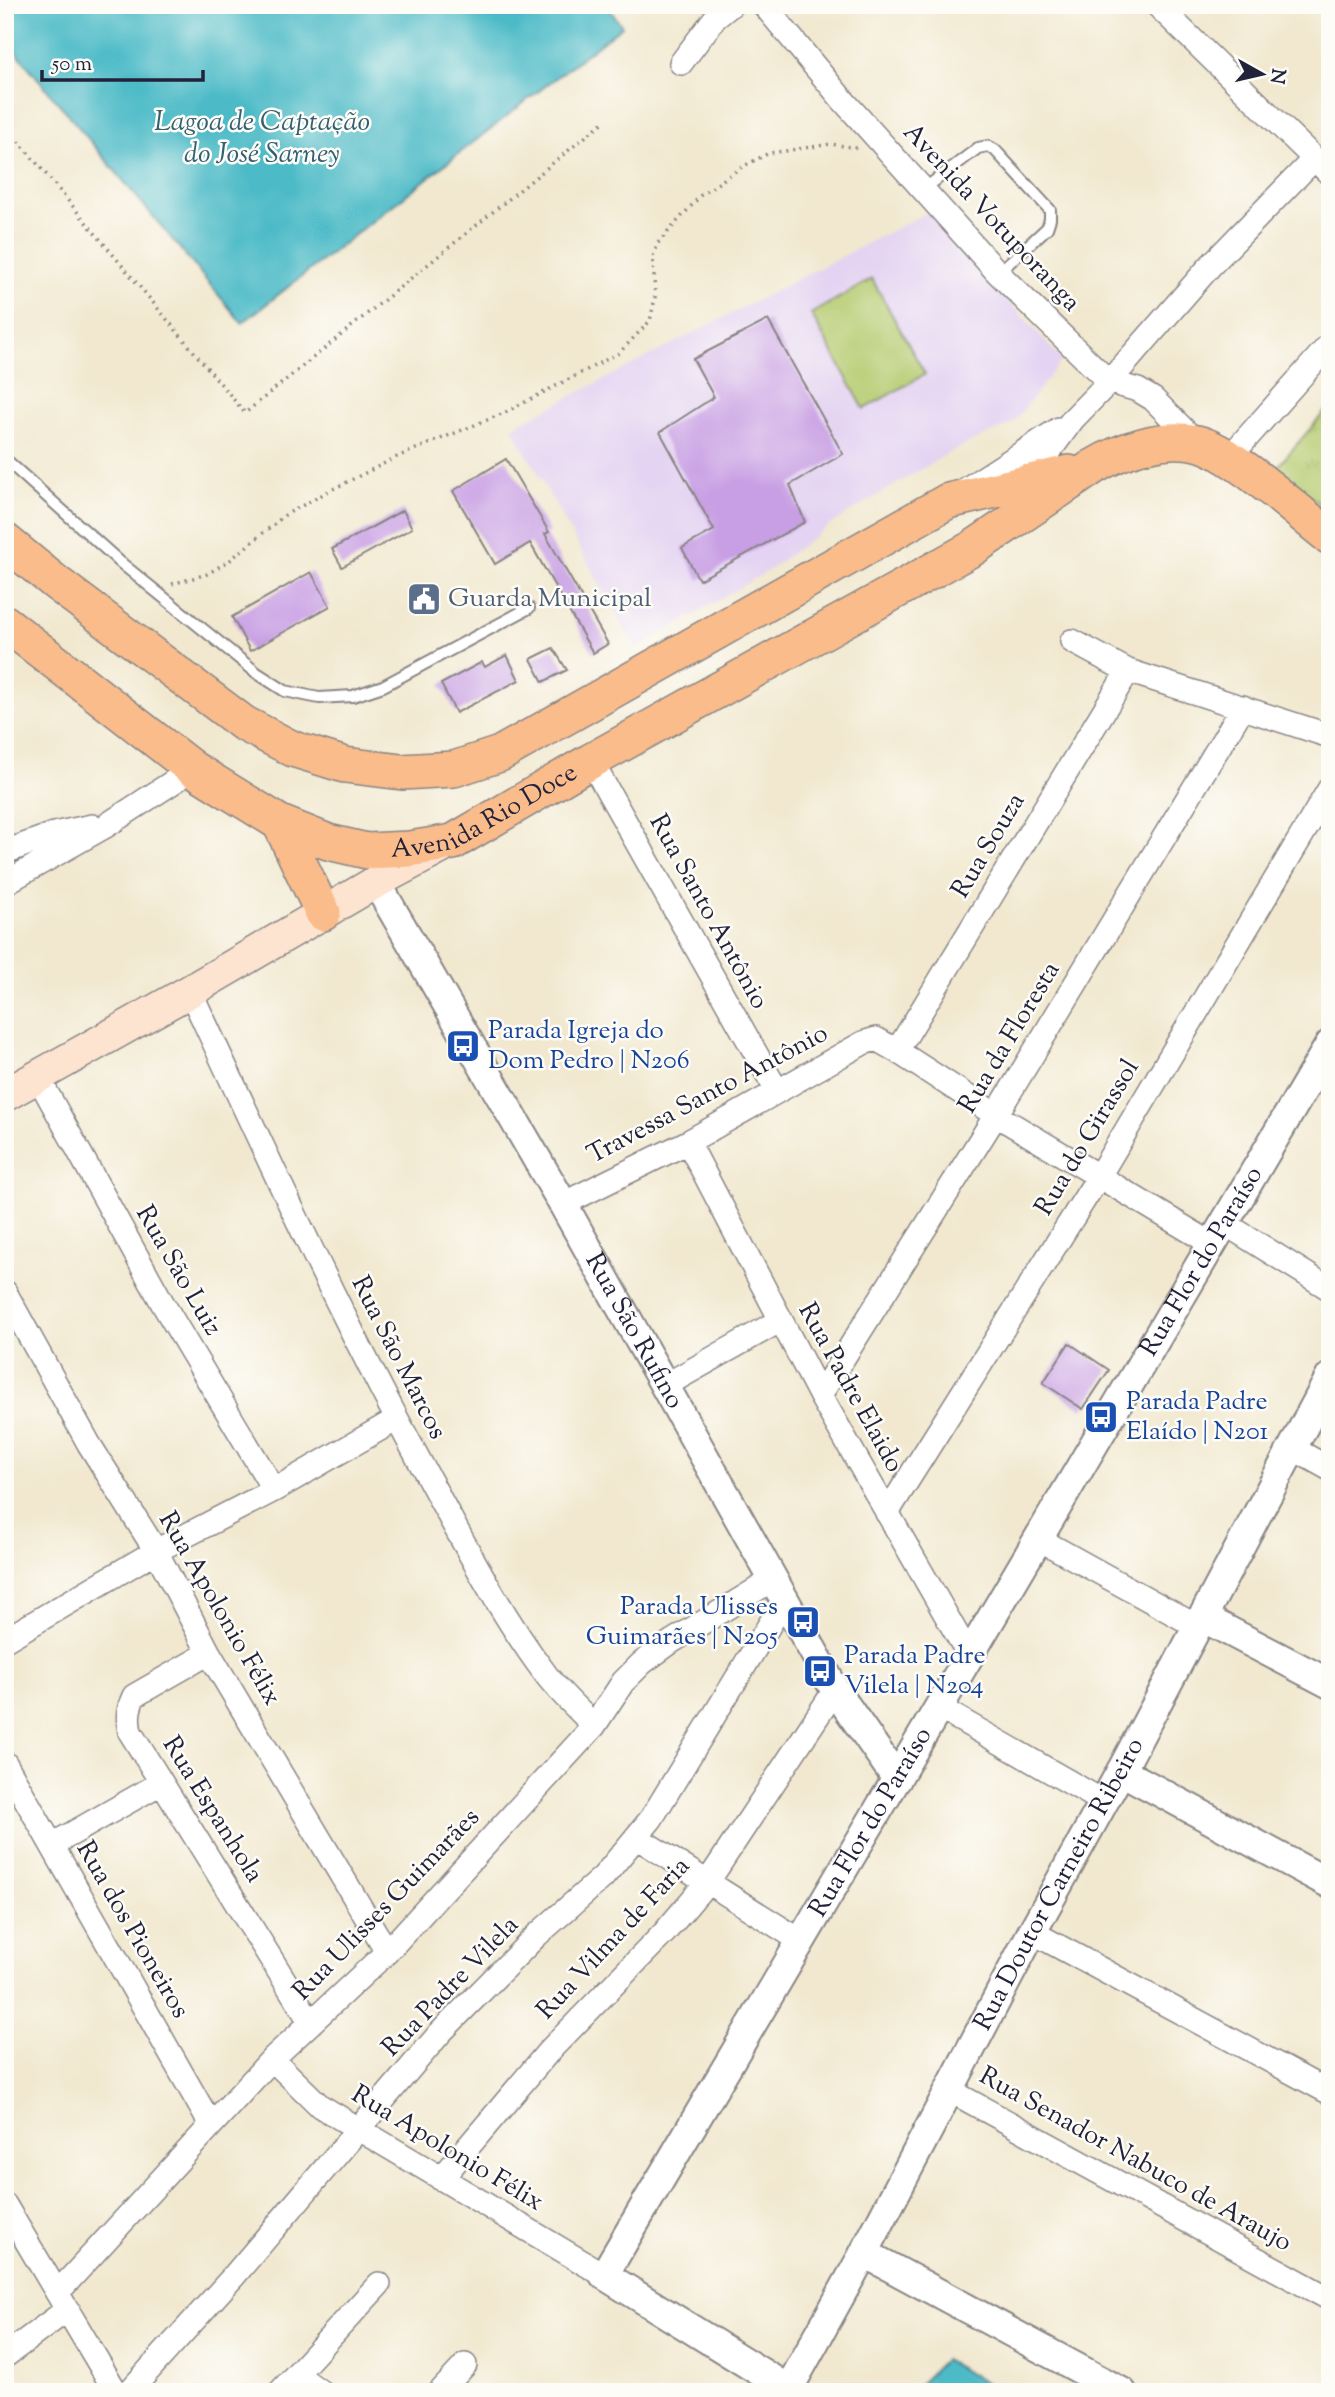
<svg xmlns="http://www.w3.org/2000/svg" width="1335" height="2397" font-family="'Sorts Mill Goudy',serif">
<defs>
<pattern id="park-tufts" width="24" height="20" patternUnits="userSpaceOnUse" patternTransform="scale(1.75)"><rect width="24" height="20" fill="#b5cb6f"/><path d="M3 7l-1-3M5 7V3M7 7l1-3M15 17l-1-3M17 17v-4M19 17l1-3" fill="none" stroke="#9bae61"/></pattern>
</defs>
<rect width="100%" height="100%" fill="#fdfcf7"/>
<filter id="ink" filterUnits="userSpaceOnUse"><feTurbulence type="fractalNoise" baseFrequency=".0143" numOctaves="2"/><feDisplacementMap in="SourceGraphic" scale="14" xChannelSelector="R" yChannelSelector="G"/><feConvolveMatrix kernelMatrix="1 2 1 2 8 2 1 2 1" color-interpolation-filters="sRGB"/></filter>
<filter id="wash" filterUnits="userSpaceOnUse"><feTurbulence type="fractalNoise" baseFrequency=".00686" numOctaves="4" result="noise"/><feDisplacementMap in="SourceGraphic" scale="28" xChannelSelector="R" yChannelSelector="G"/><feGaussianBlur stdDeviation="1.57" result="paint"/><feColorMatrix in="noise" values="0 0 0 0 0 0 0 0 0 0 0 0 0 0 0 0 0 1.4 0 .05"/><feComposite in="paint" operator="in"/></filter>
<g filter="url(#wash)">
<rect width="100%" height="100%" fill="#f1e8cf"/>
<path fill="#e4d3f2" d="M928,212L1062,360L1013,423L952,451L883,492L831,524L769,570L636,649L512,427Z"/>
<path fill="#b5cb6f" stroke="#6c7655" stroke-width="2" d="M872,279L925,374L864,409L811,314Z"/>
<path fill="url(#park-tufts)" stroke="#6c7655" stroke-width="2" d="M1330,406V511L1273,472Z"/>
<path fill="#4dbbc7" stroke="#386e81" stroke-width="2" d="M5,5H606L622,26L242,323L5,39Z
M944,2360L1002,2392H911Z"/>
<g id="blocks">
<path fill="#c89fe4" d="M768,320L843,454L790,485L805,522L699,580L682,548L714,530L660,432L714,397L693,359Z
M506,459L549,532L545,534L608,644L593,653L530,543L495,564L453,491Z
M403,510L412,528L342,567L332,549Z
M311,572L330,606L250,651L232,617Z
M553,648L567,670L543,682L531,659Z
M507,655L519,680L456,713L441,684L482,662L485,667Z
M1069,1343L1109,1370L1083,1409L1043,1383Z"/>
</g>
</g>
<g filter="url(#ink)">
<use href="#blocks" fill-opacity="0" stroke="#8a8585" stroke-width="2"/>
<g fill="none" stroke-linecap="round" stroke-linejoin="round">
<g stroke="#8a8585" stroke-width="14">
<path id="service" d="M924,189L978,148L988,146L995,150L1050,210V219L1047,228L998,273
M5,459L121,563L257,673L285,691L319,698L353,696L383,686L529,608"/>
</g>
<g stroke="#8a8585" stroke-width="26">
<path id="minor" d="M764,5L841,98L998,273L1109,382L1138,390L1153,399L1197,443
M1157,5L1330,174
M681,63L715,18L731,5
M1229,458L1330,344
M1024,486L1073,419L1109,382L1211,265L1314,159
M965,490L1059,429
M1072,641L1128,671L1330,736
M591,761L777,1091
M5,852L54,834L92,826
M5,883L104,827L193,769
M190,991C264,1150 337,1309 420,1462C460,1535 497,1610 547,1676C561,1694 579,1710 594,1726
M897,1051L1128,671
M38,1077L163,1304L274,1490
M688,1142L820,1395L970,1657
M563,1204L688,1142L863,1043L876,1039L897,1051L996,1115L1212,1244
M1224,1223L1330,1289
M5,1292L89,1444L156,1551L209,1653L387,1952
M664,1386L781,1320
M820,1395L996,1115L1243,707
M1292,1448L1330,1469
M887,1513L1099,1176L1330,788
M1039,1539L1196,1626
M5,1640L156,1551L274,1490L397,1419
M209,1653L134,1696C128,1709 127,1718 130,1732L311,2023
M938,1707L1104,1802
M5,1763L211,2125
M636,1837L801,1941
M52,1845L161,1783
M1032,1932L1330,2093
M272,2059L320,2106L604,2275
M949,2090L1330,2299
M441,2179L549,2051L665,1932L709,1880L835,1690
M5,2205L116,2392
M58,2292L272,2059L387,1952L594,1726L623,1682L642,1663L671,1642L772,1580
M5,2356L68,2309
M297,2375L321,2392
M129,2392L233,2277L440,2033L536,1936L603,1877L651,1819L784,1601
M280,2392L379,2284
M440,2392L465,2365"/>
</g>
<g stroke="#8a8585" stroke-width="32">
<g id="tertiary">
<path id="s1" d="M376,882L563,1204L835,1690L897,1779"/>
<path d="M1202,1617L1330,1684"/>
<path d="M1121,1771L1330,1884"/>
<path d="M864,2253L1122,2392"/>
<path id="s2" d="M788,2389L604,2275L1330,1044"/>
<path id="s3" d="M787,2392L864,2253L1032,1932L1121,1771L1330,1377"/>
</g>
</g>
<g stroke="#8a8585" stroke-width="35">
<path id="secondary" d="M5,1095L190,991L376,882L442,847"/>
</g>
<g stroke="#8a8585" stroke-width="38">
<g id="primary">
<path d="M5,541L55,582L243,723L293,749L345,765L402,772L454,769L500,754L948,501L1069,473"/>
<path id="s4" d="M5,623L193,769L280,823L328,842L367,851L409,849L453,842L591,761L973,548L1093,467C1121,450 1164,435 1197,443C1232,451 1299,513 1330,537"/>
<path d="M280,823L323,913"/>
</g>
</g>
<path stroke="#8a8585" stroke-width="3.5" stroke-dasharray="2 5" stroke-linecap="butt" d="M5,125L245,413L606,120
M172,584L207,574L229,561L285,515L327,492L399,456L504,413L619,353L650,321L655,298L653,257L658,243L701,195L740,168L769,153L785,151L831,144L857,148"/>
<use href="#service" stroke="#fff" stroke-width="10"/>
<use href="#minor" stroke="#fff" stroke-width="23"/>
<use href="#tertiary" stroke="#fff" stroke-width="28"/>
<use href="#secondary" stroke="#fde4d1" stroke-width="32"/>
<use href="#primary" stroke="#fabc8b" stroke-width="35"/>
</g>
</g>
<defs>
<g id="civic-square" transform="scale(1.75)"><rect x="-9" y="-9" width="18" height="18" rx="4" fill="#5c6f8a" stroke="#fdfcf7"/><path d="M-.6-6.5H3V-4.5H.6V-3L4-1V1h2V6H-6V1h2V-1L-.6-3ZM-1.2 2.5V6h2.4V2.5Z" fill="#fff"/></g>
<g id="bus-square" transform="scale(1.75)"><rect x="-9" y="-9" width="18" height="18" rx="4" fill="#1a4fb4" stroke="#fdfcf7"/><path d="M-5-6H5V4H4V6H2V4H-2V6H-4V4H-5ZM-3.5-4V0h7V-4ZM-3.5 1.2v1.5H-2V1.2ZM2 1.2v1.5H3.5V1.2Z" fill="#fff"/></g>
</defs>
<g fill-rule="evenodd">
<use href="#civic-square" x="424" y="599"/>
<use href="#bus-square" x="463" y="1046"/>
<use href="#bus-square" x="1101" y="1417"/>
<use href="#bus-square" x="803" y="1622"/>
<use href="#bus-square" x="820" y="1671"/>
</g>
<g text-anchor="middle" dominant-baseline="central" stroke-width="5" stroke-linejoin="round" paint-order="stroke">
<g font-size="26" fill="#22223b" stroke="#fdfcf7">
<text transform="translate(991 218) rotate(47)">Avenida Votuporanga</text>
<text stroke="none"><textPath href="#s4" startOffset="558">Avenida Rio Doce</textPath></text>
<text transform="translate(989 846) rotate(-59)">Rua Souza</text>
<text transform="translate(708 912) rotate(61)">Rua Santo Antônio</text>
<text transform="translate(1010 1038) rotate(-59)">Rua da Floresta</text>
<text transform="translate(708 1095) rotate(-28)">Travessa Santo Antônio</text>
<text transform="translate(1088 1138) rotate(-59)">Rua do Girassol</text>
<text stroke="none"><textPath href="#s2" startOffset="1393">Rua Flor do Paraíso</textPath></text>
<text transform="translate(178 1271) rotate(60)">Rua São Luiz</text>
<text stroke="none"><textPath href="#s1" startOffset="518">Rua São Rufino</textPath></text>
<text transform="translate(398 1358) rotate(63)">Rua São Marcos</text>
<text transform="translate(850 1388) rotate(61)">Rua Padre Elaido</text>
<text transform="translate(219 1609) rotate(60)">Rua Apolonio Félix</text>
<text transform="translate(212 1810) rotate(58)">Rua Espanhola</text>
<text stroke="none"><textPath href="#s2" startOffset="742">Rua Flor do Paraíso</textPath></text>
<text stroke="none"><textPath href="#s3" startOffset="576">Rua Doutor Carneiro Ribeiro</textPath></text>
<text transform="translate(387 1905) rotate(-46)">Rua Ulisses Guimarães</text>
<text transform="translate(132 1930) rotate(60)">Rua dos Pioneiros</text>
<text transform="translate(614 1939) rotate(-47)">Rua Vilma de Faria</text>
<text transform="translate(451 1987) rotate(-46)">Rua Padre Vilela</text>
<text transform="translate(447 2149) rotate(31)">Rua Apolonio Félix</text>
<text transform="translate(1135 2160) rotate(29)">Rua Senador Nabuco de Araujo</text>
</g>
<g font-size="26" fill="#4e5e75" stroke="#fdfcf7" text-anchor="start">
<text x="448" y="599">Guarda Municipal</text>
</g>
<g font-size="26" fill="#164399" stroke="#fdfcf7" text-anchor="start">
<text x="488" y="1031">Parada Igreja do<tspan x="488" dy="30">Dom Pedro | N206</tspan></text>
<text x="1126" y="1402">Parada Padre<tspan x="1126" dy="30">Elaído | N201</tspan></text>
<text x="778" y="1607" text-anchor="end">Parada Ulisses<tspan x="778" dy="30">Guimarães | N205</tspan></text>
<text x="844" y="1656">Parada Padre<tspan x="844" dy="30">Vilela | N204</tspan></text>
</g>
<g font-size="28" font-style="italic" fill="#335f73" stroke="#fdfcf7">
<text x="262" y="123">Lagoa de Captação<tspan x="262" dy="32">do José Sarney</tspan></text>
</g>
</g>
<rect width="1335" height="2397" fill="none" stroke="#fdfcf7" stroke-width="28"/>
<g transform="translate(1262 74) rotate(98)" stroke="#fdfcf7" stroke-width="5" paint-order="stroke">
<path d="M0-5L12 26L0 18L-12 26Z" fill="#22223b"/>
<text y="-10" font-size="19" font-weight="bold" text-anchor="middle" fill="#22223b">N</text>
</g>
<path d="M42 70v10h161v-10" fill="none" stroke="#22223b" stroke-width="3.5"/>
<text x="52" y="70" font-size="21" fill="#22223b" stroke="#fdfcf7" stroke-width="5" paint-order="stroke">50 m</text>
</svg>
